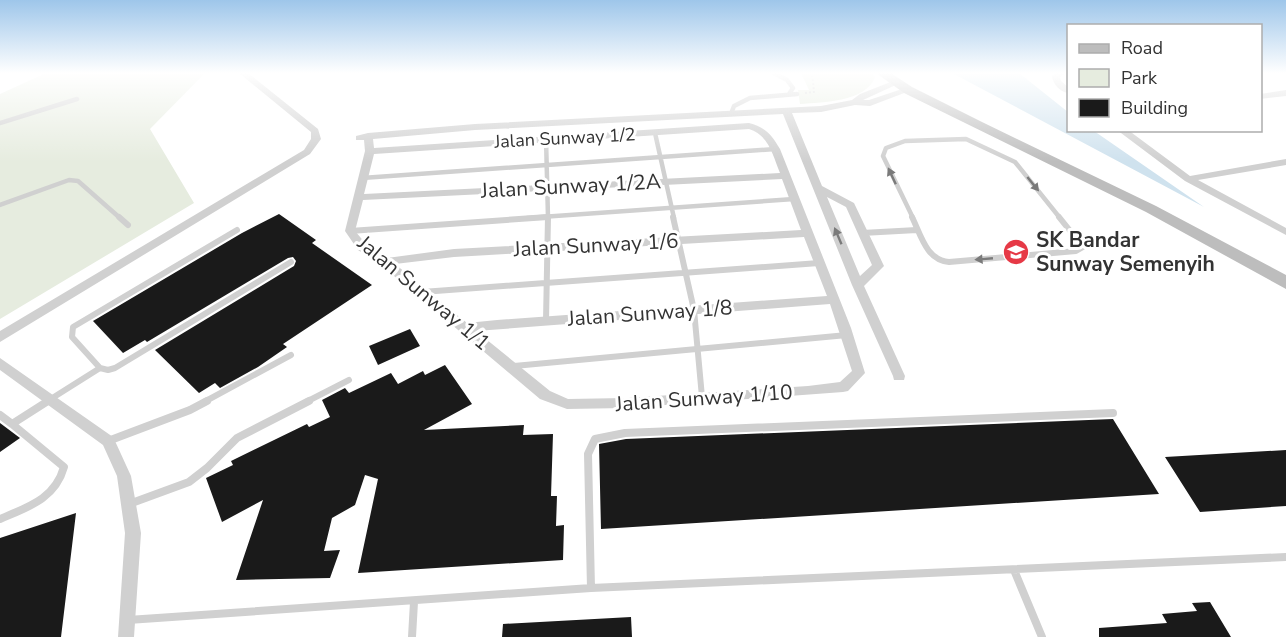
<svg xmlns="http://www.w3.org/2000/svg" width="1286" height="637" font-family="'Nunito Sans',sans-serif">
<rect width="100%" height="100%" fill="#fff"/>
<path fill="#e6ecdf" d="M46,73H205L150,129L194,203L0,319V94Z
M801,73H871L875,77C866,102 823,102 800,104L798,90H809Z"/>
<path fill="#cfe2ee" d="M952,73H1019L1068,112V130L1094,131L1204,207Z"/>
<path fill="#1a1a1a" d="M279,214L316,240L312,243L372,285L283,344L287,347L258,367L220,388L215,383L199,393L155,350L294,266L296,261L293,257L288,258L147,342L145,340L123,353L93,321L242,233Z
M410,329L420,346L378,365L369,346Z
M445,365L472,404L424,430L524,425L523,435L553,434L551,496H557L556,526L564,525L563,560L358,573L378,479L365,475L355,505L332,518L324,551L340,550L330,578L236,580L263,500L222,522L206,478L233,465L231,461L307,424L309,427L330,417L322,400L345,388L349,393L391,373L398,384L423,371L425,375Z
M1113,419L1159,494L601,529L599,444L626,439Z
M0,423L20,438L0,452Z
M1286,450V506L1200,512L1165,457Z
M76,513L61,637H0V538Z
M1210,602L1231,637H1099V628L1167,623L1162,614L1197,611L1192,603Z
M631,617L632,637H502L503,624Z"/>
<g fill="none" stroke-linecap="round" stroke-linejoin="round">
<path stroke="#cdcdcd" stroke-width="2" stroke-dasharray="2 2" stroke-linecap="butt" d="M805,93L814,92L812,73"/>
<path stroke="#d0d0d0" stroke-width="4.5" d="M774,73L787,80L793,88L789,94
M731,114L734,106L750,98L797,94
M0,123L77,99
M655,133L674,218
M546,138L548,218
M362,178L775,149
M0,205L69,180L78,181L120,218
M527,218L794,199
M913,218L883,156L886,148L905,141L966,139L1015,162L1060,218"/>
<path stroke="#d0d0d0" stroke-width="6" d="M119,217L128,225
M673,217L694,310L702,397
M912,217C921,235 926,260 949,262L1076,251L1083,247L1059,217
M350,231L548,217
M862,233L917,230
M422,292L819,263
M546,321L548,217
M514,366L847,335
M100,368L108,370L115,368L291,262
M46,402L100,368L72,337L73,327L237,230
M204,402L291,355
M306,402L349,380"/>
<path stroke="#d0d0d0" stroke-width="8" d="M0,415L12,424
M108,441L190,410L207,401
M129,504L189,482L207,468L237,438L309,401
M0,519C28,507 55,499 64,467L12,424L48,401
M1014,570L1042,637
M591,588L588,454L595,439L625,433L1113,413
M128,620L591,588L1286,557
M412,637L414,602"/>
<path fill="#d0d0d0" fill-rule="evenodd" d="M239,73H248L318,129L321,139L310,154L0,342V331L304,150L311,139V132Z
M1055,73H1066L1060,77L1061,81L1068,87V93C1060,92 1053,84 1052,76Z
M893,81L900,83L863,100H869L908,87L912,90L870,106L855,105L821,112L792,113L822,186L854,203L884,266L864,286L905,376L904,380H894L893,376L852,285L783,114L475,130L373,139L374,148L749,123C765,127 772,135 780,149L851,328L865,373L848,391L843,392L625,408L567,409L540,399L381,265L358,250L345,231L365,151L364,140H356V136L368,133L475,124L821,106L852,100L860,94ZM749,129C769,135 773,156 780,173L364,194L374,154ZM782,179L801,230L454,249L387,258L366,244L355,231L363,200ZM827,197L846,207L872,265L860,276ZM804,237L827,296L497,320L467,323L395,264L454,257ZM830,304L852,371L840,382L808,386L625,398L568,399L550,391L476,331Z
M1286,90V96L1260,99V94Z
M1117,130H1128L1190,176L1286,159V165L1198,180L1286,228V235L1185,181Z
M0,358L113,437L115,441L131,476L141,533L134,637H118L125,533L117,476L103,445L0,370Z"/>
<path fill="#bdbdbd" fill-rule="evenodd" d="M876,73H891L912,87L982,122L1156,206L1286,275V289L1146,212L904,93Z"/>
</g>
<defs><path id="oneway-solid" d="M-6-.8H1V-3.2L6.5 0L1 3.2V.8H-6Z" transform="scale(1.5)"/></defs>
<g fill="#7a7a7a">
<use href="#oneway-solid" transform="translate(892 176) rotate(-115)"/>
<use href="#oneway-solid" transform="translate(1033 184) rotate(51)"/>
<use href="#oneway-solid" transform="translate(838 236) rotate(-113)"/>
<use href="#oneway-solid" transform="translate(984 259) rotate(175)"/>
</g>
<linearGradient id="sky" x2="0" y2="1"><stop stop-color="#9ec6ea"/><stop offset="0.45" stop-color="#fff"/><stop offset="1" stop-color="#fff" stop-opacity="0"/></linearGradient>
<rect width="1286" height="162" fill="url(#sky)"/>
<defs>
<g id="school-disc" transform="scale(1.35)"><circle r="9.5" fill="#e63946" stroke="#fff"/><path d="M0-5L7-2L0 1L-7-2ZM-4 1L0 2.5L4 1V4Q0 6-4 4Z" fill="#fff"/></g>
</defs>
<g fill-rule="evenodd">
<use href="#school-disc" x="1016" y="252"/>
</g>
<g text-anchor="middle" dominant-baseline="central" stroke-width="6" stroke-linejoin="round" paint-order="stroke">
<g font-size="18" fill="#333" stroke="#fff">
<text transform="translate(565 138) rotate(-3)">Jalan Sunway 1/2</text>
</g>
<g font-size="21" fill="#333" stroke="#fff">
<text transform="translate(571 186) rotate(-3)">Jalan Sunway 1/2A</text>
<text transform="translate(596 245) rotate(-3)">Jalan Sunway 1/6</text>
<text transform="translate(424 293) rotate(40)">Jalan Sunway 1/1</text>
<text transform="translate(650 313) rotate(-4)">Jalan Sunway 1/8</text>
<text transform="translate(704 398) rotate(-4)">Jalan Sunway 1/10</text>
</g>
<g font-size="21" font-weight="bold" fill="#333" stroke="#fff" text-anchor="start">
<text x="1036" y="240">SK Bandar<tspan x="1036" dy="24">Sunway Semenyih</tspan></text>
</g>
</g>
<rect x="1067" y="24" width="195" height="108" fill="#ffffff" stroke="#adadad" stroke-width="1.5"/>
<rect x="1079" y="44" width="30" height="9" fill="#bdbdbd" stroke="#adadad" stroke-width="1.5"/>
<text x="1121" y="54" font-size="18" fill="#333333">Road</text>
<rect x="1079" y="69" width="30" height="18" fill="#e6ecdf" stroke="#adadad" stroke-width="1.5"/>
<text x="1121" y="84" font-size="18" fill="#333333">Park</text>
<rect x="1079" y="99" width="30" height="18" fill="#1a1a1a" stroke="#adadad" stroke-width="1.5"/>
<text x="1121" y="114" font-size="18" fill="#333333">Building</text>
</svg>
